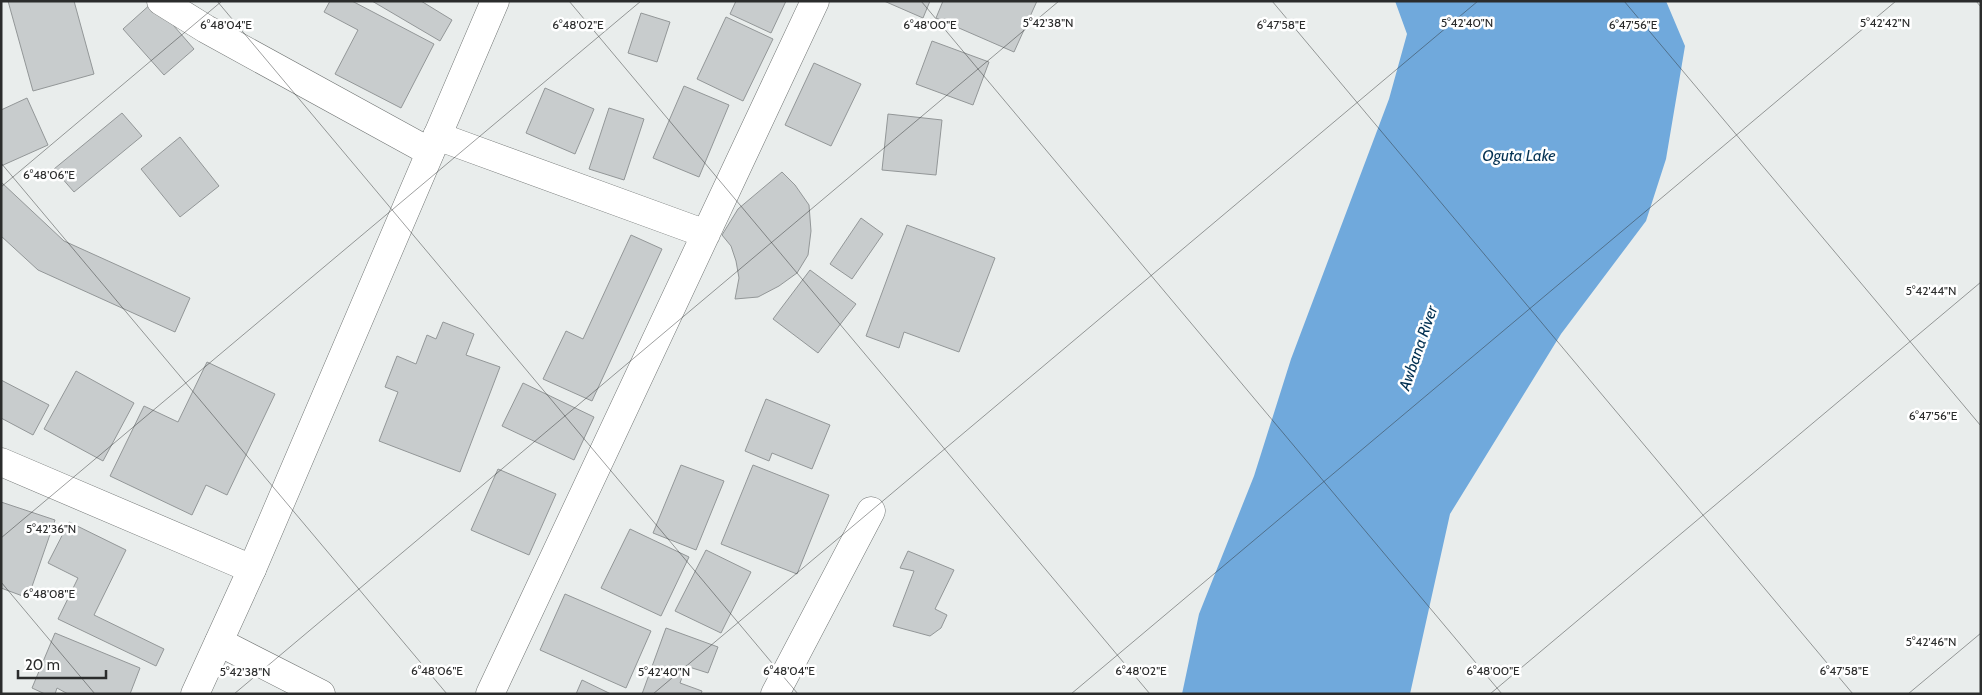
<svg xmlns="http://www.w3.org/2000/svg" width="1982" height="695" font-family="Cabin,sans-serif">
<rect width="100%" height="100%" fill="#e9edec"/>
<path fill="#70a9dc" d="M1395,1H1666L1685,46L1666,159L1646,221L1561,334L1450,514L1410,694H1182L1199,614L1254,476L1291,359L1389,99L1407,34Z"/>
<path fill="#c8cccd" stroke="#939798" d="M8,1H74L94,74L33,91Z
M330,1H352L434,44L401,108L335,74L358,30L324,12Z
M372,1H421L452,20L440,41Z
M736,1H786L771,33L730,14Z
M884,1H930L923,18Z
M943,1H1037L1014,52L936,18Z
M153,2L194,49L164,75L123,29Z
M641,13L670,22L657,62L628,53Z
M726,17L773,39L743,101L697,79Z
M932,41L989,62L973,105L916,84Z
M814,63L861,84L831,146L785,125Z
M684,86L729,105L699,177L653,158Z
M545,88L594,109L575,154L526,133Z
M27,98L48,145L1,166V110Z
M609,108L644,119L624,180L589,169Z
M122,113L142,136L74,192L54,169Z
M888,114L942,120L936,175L882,170Z
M180,137L219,186L180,217L141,169Z
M782,172L795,185L809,205L811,231L808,255L797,273L779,286L758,297L735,299L739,278L736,261L731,246L722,235L738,209Z
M1,182L64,241L190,298L175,332L38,270L1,236Z
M861,218L883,234L852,279L830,264Z
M907,225L995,258L959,352L904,332L899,348L866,336Z
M631,235L662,249L592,401L543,379L566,331L583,339Z
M810,270L856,304L818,353L773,319Z
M443,322L474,334L466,355L500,367L460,472L379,441L398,392L385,387L397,356L416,364L427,335L436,339Z
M207,362L275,394L227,495L206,485L192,515L110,476L144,406L178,422Z
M76,371L134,403L103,461L44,429Z
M1,380L49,405L33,435L1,418Z
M523,383L594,417L574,460L502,426Z
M766,399L830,425L812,469L772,453L769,461L745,451Z
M681,465L724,481L696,550L653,533Z
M753,465L829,495L797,574L721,544Z
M498,469L556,494L529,555L471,530Z
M1,502L55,520L28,598L1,588Z
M69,522L126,550L94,615L164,649L156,666L58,619L78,578L48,563Z
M630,529L689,557L661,616L601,588Z
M706,550L751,572L721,633L675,611Z
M908,551L954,570L935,609L947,615L941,628L930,636L893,626L914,571L900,568Z
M565,594L651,631L626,688L540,650Z
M666,628L718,647L708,673L686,666L680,683L702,691L701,694H642Z
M55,633L140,668L130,694H68L57,688L55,694H45L32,688Z
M582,680L611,694H576Z"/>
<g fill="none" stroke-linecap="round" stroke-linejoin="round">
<g stroke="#727675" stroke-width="29">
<path id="minor" d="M161,1L206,29L430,152
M437,136L706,234
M1,462L252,569
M219,642L321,694
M490,694L815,1
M775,694L871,511"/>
</g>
<g stroke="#727675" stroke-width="29">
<path id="tertiary" d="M195,694L252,569L495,1"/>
</g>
<use href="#minor" stroke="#fff" stroke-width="28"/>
<use href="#tertiary" stroke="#fff" stroke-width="28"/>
</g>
<path fill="none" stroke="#2b2c2c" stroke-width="1" stroke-opacity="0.45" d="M217,1L798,694M569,1L1150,694M921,1L1502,694M1272,1L1853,694M1624,1L1981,426M1976,1L1981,7M1,163L447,694M1,187L222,1M1,538L641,1M1,582L95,694M234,694L1059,1M653,694L1478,1M1071,694L1896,1M1490,694L1981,282M1908,694L1981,633"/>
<g text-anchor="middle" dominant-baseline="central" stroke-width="5" stroke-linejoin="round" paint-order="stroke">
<g font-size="16" font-style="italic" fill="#043253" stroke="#fff">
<text x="1519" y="155">Oguta Lake</text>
<text transform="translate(1418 348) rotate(-71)">Awbana River</text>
</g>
</g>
<g font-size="12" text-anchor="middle" fill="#2b2c2c" stroke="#fff" stroke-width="5" stroke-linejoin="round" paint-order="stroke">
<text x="1467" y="27">5°42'40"N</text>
<text x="1885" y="27">5°42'42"N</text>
<text x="1048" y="27">5°42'38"N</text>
<text x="1633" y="29">6°47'56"E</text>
<text x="226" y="29">6°48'04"E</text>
<text x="578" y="29">6°48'02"E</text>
<text x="930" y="29">6°48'00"E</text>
<text x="1281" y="29">6°47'58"E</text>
<text x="49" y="179">6°48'06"E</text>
<text x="1931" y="295">5°42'44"N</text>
<text x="1933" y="420">6°47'56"E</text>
<text x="51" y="533">5°42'36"N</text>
<text x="49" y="598">6°48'08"E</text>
<text x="1931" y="646">5°42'46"N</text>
<text x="437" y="675">6°48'06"E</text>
<text x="789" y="675">6°48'04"E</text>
<text x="1141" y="675">6°48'02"E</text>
<text x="1493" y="675">6°48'00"E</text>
<text x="1844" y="675">6°47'58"E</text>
<text x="245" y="676">5°42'38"N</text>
<text x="664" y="676">5°42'40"N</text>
</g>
<rect width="1982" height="695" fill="none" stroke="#2b2c2c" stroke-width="5"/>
<path d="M18 670v8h88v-8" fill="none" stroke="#2b2c2c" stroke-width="2.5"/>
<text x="25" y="670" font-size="15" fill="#2b2c2c" stroke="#ffffff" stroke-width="4" paint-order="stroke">20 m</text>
</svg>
